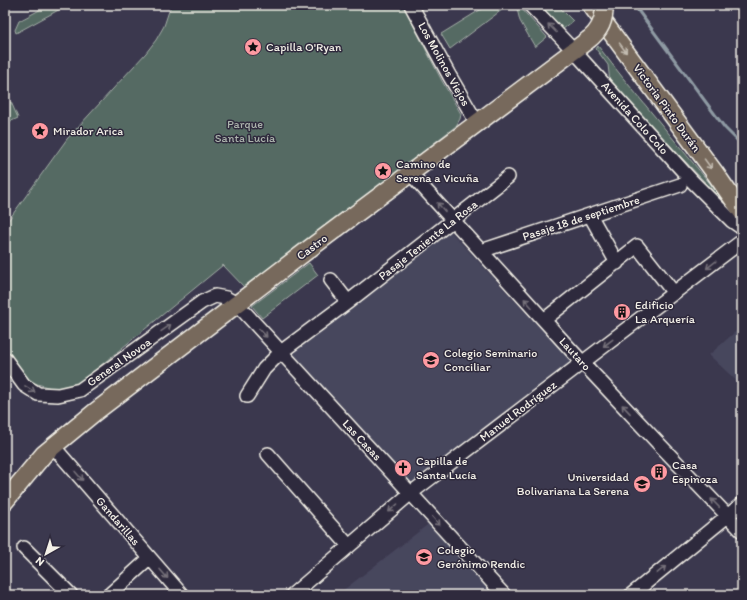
<svg xmlns="http://www.w3.org/2000/svg" width="747" height="600" font-family="Itim,sans-serif">
<rect width="100%" height="100%" fill="#3b384e"/>
<filter id="ink" filterUnits="userSpaceOnUse"><feTurbulence type="fractalNoise" baseFrequency=".025" numOctaves="2"/><feDisplacementMap in="SourceGraphic" scale="8" xChannelSelector="R" yChannelSelector="G"/><feConvolveMatrix kernelMatrix="1 2 1 2 8 2 1 2 1" color-interpolation-filters="sRGB"/></filter>
<g filter="url(#ink)">
<path fill="#47465d" d="M449,230L575,366L414,482L408,481L287,354Z
M742,326V386L709,355Z
M431,522L496,595H344L341,592Z"/>
<path fill="#546a64" stroke="#a4aea6" d="M49,5H63L64,7L16,33L15,30L19,21Z
M171,5H403L442,81L461,114L460,119L456,126L246,289L223,265L77,385L58,390L27,381L5,350V225L67,139L146,53L156,40L164,26Z
M488,5L507,6L450,49L441,34Z
M516,5H518L547,37L535,47L520,21Z
M538,5H557L573,21L562,30Z
M598,46L623,78L736,215L610,82L608,65L596,49Z
M11,102L18,118L5,124V105Z
M309,263L318,275L262,318L252,306Z"/>
<g fill="none" stroke-linecap="round" stroke-linejoin="round">
<path stroke="#8e9aa3" stroke-width="3" d="M634,5L725,128L742,145"/>
<g stroke="#f4f1e8" stroke-width="16">
<path id="minor" d="M411,5L449,75L477,123
M530,5L574,51L692,181L732,221L742,228
M410,173L582,362L660,445L742,531
M590,215L617,263
M481,251L680,185
M331,280L348,302
M544,320L637,246L674,293
M5,359L24,385L38,394L58,395L80,390L202,302L215,296L226,298L237,304L504,595
M247,396L264,369L281,352L348,302L508,177
M53,446L182,595
M268,454L349,546
M24,548L71,595
M109,595L150,558
M292,595L411,493L742,241
M631,595L742,504"/>
</g>
<g stroke="#f4f1e8" stroke-width="20">
<path id="major" d="M591,5L715,173L742,212
M5,501L44,454L95,412L309,249L588,40"/>
</g>
<use href="#minor" stroke="#2f2a3d" stroke-width="13"/>
<use href="#major" stroke="#77695c" stroke-width="17"/>
<g stroke="#f4f1e8" stroke-width="20" stroke-linecap="butt">
<path id="major-bridge" d="M588,40C600,31 605,20 604,5"/>
</g>
<use href="#major-bridge" stroke="#77695c" stroke-width="17"/>
</g>
<defs><path id="oneway-shaft" d="M-6 0H5M1.5-3L5.5 0L1.5 3" fill="none" stroke-width="1.6" stroke-linecap="round" stroke-linejoin="round"/></defs>
<g stroke="#747079">
<use href="#oneway-shaft" transform="translate(552 28) rotate(-134)"/>
<use href="#oneway-shaft" transform="translate(441 207) rotate(-132)"/>
<use href="#oneway-shaft" transform="translate(711 265) rotate(142)"/>
<use href="#oneway-shaft" transform="translate(528 303) rotate(-132)"/>
<use href="#oneway-shaft" transform="translate(166 328) rotate(-35)"/>
<use href="#oneway-shaft" transform="translate(263 333) rotate(47)"/>
<use href="#oneway-shaft" transform="translate(608 343) rotate(143)"/>
<use href="#oneway-shaft" transform="translate(30 389) rotate(32)"/>
<use href="#oneway-shaft" transform="translate(626 409) rotate(-133)"/>
<use href="#oneway-shaft" transform="translate(79 476) rotate(49)"/>
<use href="#oneway-shaft" transform="translate(715 503) rotate(-134)"/>
<use href="#oneway-shaft" transform="translate(393 508) rotate(139)"/>
<use href="#oneway-shaft" transform="translate(436 521) rotate(48)"/>
<use href="#oneway-shaft" transform="translate(661 570) rotate(-39)"/>
<use href="#oneway-shaft" transform="translate(164 574) rotate(49)"/>
</g>
<g stroke="#c2bbb0">
<use href="#oneway-shaft" transform="translate(623 48) rotate(54)"/>
<use href="#oneway-shaft" transform="translate(708 164) rotate(54)"/>
</g>
</g>
<defs>
<g id="sight-disc" transform="scale(0.9)"><circle r="9.5" fill="#ff9aa2" stroke="#2f2a3d"/><path d="M0-6L1.8-2.2L6-1.7L2.9 1.2L3.7 5.4L0 3.3L-3.7 5.4L-2.9 1.2L-6-1.7L-1.8-2.2Z" fill="#111"/></g>
<g id="building-disc" transform="scale(0.9)"><circle r="9.5" fill="#ff9aa2" stroke="#2f2a3d"/><path d="M-4-6H4V6H1V3H-1V6H-4ZM-2.5-4.3h1.7v1.8h-1.7ZM.8-4.3h1.7v1.8H.8ZM-2.5-1h1.7V.8h-1.7ZM.8-1h1.7V.8H.8Z" fill="#111"/></g>
<g id="school-disc" transform="scale(0.9)"><circle r="9.5" fill="#ff9aa2" stroke="#2f2a3d"/><path d="M0-5L7-2L0 1L-7-2ZM-4 1L0 2.5L4 1V4Q0 6-4 4Z" fill="#111"/></g>
<g id="church-disc" transform="scale(0.9)"><circle r="9.5" fill="#ff9aa2" stroke="#2f2a3d"/><path d="M-1.2-6h2.4v3.5h3.3v2.4h-3.3V6h-2.4V-.1h-3.3v-2.4h3.3Z" fill="#111"/></g>
</defs>
<g fill-rule="evenodd">
<use href="#sight-disc" x="253" y="47"/>
<use href="#sight-disc" x="40" y="131"/>
<use href="#sight-disc" x="383" y="171"/>
<use href="#building-disc" x="622" y="312"/>
<use href="#school-disc" x="431" y="360"/>
<use href="#church-disc" x="403" y="468"/>
<use href="#building-disc" x="659" y="472"/>
<use href="#school-disc" x="642" y="484"/>
<use href="#school-disc" x="424" y="557"/>
</g>
<g text-anchor="middle" dominant-baseline="central" stroke-width="3" stroke-linejoin="round" paint-order="stroke">
<g font-size="12" fill="#f4f1e8" stroke="#2f2a3d" text-anchor="start">
<text x="266" y="47">Capilla O'Ryan</text>
<text x="53" y="131">Mirador Arica</text>
<text x="396" y="164">Camino de<tspan x="396" dy="14">Serena a Vicuña</tspan></text>
<text x="635" y="305">Edificio<tspan x="635" dy="14">La Arquería</tspan></text>
<text x="444" y="353">Colegio Seminario<tspan x="444" dy="14">Conciliar</tspan></text>
<text x="416" y="461">Capilla de<tspan x="416" dy="14">Santa Lucía</tspan></text>
<text x="672" y="465">Casa<tspan x="672" dy="14">Espinoza</tspan></text>
<text x="629" y="477" text-anchor="end">Universidad<tspan x="629" dy="14">Bolivariana La Serena</tspan></text>
<text x="437" y="550">Colegio<tspan x="437" dy="14">Gerónimo Rendic</tspan></text>
</g>
<g font-size="12" fill="#f4f1e8" stroke="#2f2a3d">
<text transform="translate(444 64) rotate(61)">Los Molinos Viejos</text>
<text transform="translate(667 108) rotate(54)">Victoria Pinto Durán</text>
<text transform="translate(635 118) rotate(48)">Avenida Colo Colo</text>
<text transform="translate(581 218) rotate(-18)">Pasaje 18 de septiembre</text>
<text transform="translate(428 240) rotate(-38)">Pasaje Teniente La Rosa</text>
<text transform="translate(312 247) rotate(-37)">Castro</text>
<text transform="translate(575 354) rotate(48)">Lautaro</text>
<text transform="translate(119 362) rotate(-35)">General Novoa</text>
<text transform="translate(518 411) rotate(-37)">Manuel Rodríguez</text>
<text transform="translate(362 440) rotate(47)">Las Casas</text>
<text transform="translate(118 521) rotate(49)">Gandarillas</text>
</g>
<g font-size="12" fill="#acb4ad" stroke="#2f2a3d">
<text x="245" y="124">Parque<tspan x="245" dy="14">Santa Lucía</tspan></text>
</g>
</g>
<rect width="747" height="600" fill="none" stroke="#2f2a3d" stroke-width="20"/>
<rect x="10" y="10" width="727" height="580" fill="none" stroke="#f4f1e8" stroke-width="1.5" filter="url(#ink)"/>
<g transform="translate(46 554) rotate(219)" stroke="#2f2a3d" stroke-width="3" paint-order="stroke">
<path d="M0-3L7 15L0 10L-7 15Z" fill="#f4f1e8"/>
<text y="-6" font-size="11" font-weight="bold" text-anchor="middle" fill="#f4f1e8">N</text>
</g>
</svg>
